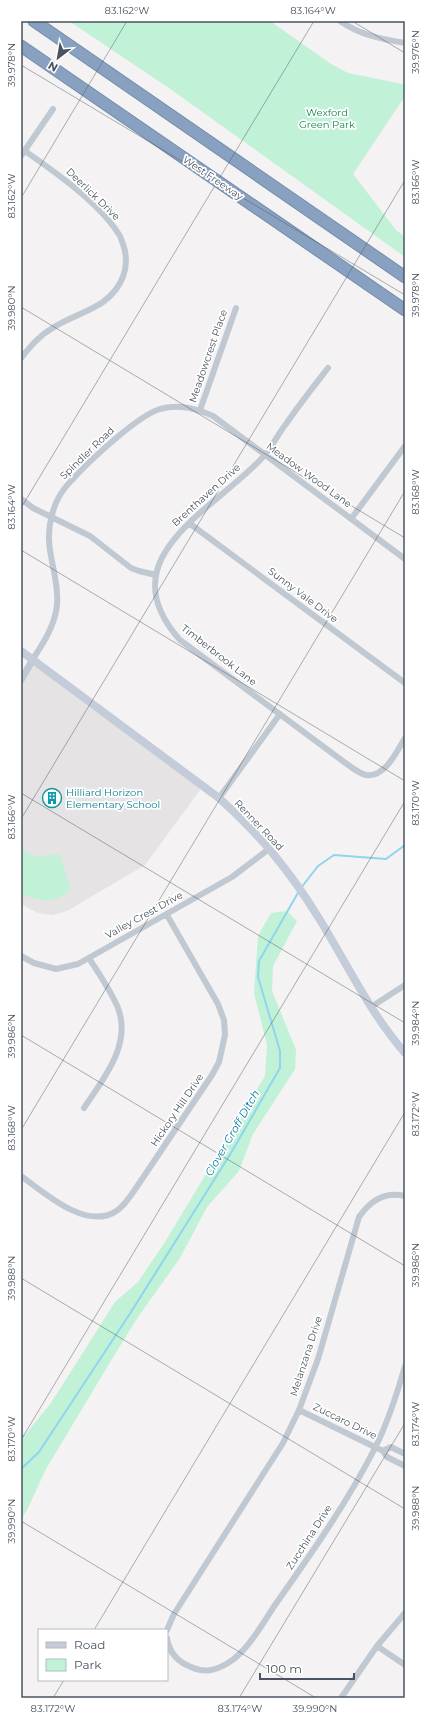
<svg xmlns="http://www.w3.org/2000/svg" width="426" height="1719" font-family="Montserrat,sans-serif">
<rect width="100%" height="100%" fill="#f4f2f2"/>
<path fill="#e5e3e4" d="M33,659L203,786L145,865L67,911L52,915L38,913L21,904V680Z"/>
<path fill="#c1f1d6" d="M69,21H270L331,64L348,73L398,83L405,85V96L353,174L396,230L405,237V257L169,88Z
M21,850L36,857L60,854L70,889L68,893C50,904 40,901 21,894Z
M287,911L297,921L273,966L272,991L296,1050L295,1069L253,1134L239,1171L207,1207L180,1258L138,1317L115,1354L46,1469L26,1512L21,1518V1433L25,1435L51,1403L115,1302L138,1282L165,1242L265,1076L267,1045L254,993L258,936L271,913Z"/>
<g fill="none" stroke-linecap="round" stroke-linejoin="round">
<path stroke="#8ed5ee" stroke-width="2" d="M301,888L318,866L334,855L386,859L405,845
M21,1469L39,1452L131,1312L231,1153L280,1068V1051L258,977L259,961L299,891"/>
<g stroke="#748cad" stroke-width="13">
<path id="motorway" d="M34,21L405,277
M21,46L405,310"/>
</g>
<path stroke="#c0c8d1" stroke-width="6" d="M340,21C360,35 381,39 405,43
M21,156L53,109
M21,358C30,347 39,336 51,329C67,318 87,313 103,302C122,288 131,267 123,244C121,240 121,236 118,233C98,202 55,172 25,151
M328,368C314,386 299,405 286,424C278,434 272,447 263,457C215,510 106,557 180,640L344,762C350,766 358,773 366,775C385,778 397,751 405,738
M200,410L236,308
M21,499L33,508L90,536L131,568L139,571L156,575
M351,519L405,446
M189,523L405,683
M33,659C44,642 55,625 57,605C60,574 42,549 52,515C55,502 62,490 71,481C88,462 137,416 160,409C179,404 195,408 213,416L405,559
M219,798L280,714
M21,956L34,963L56,969L78,964L232,877L269,849
M371,1007L405,985
M84,1108C103,1079 132,1045 118,1008C111,991 99,974 89,958
M21,1176C45,1193 83,1228 113,1213C123,1208 128,1199 134,1191L212,1075L219,1062L225,1035L224,1020L218,1004L167,915
M299,1410L383,1451L387,1457L405,1466
M383,1451L391,1447L405,1454
M167,1630L174,1614L283,1443L299,1410L318,1359L359,1217C370,1201 385,1191 405,1196
M167,1638C169,1652 178,1662 191,1667C204,1673 215,1671 228,1663C247,1652 263,1623 275,1605C311,1554 347,1503 375,1448C388,1422 397,1394 405,1366
M377,1646L405,1665
M341,1698L377,1646L405,1613"/>
<path stroke="#c0c8d1" stroke-width="7" d="M21,680L33,659"/>
<path stroke="#c3ccd8" stroke-width="8" d="M21,651L219,798C261,836 290,871 320,920C347,964 370,1013 405,1053"/>
<use href="#motorway" stroke="#89a1c1" stroke-width="11"/>
</g>
<path fill="none" stroke="#495460" stroke-width="1" stroke-opacity="0.45" d="M352,21L405,53M21,65L405,295M21,198L127,21M21,307L405,538M21,508L314,21M21,550L405,781M21,793L405,1023M21,819L405,180M21,1035L405,1266M21,1130L405,491M21,1278L405,1509M21,1440L405,801M21,1521L316,1698M94,1630L405,1112M53,1698L64,1680M239,1698L405,1423"/>
<defs>
<g id="building-ring" transform="scale(1)"><circle r="9.5" fill="#fff" stroke="#0f9aa8" stroke-width="1.5"/><path d="M-4-6H4V6H1V3H-1V6H-4ZM-2.5-4.3h1.7v1.8h-1.7ZM.8-4.3h1.7v1.8H.8ZM-2.5-1h1.7V.8h-1.7ZM.8-1h1.7V.8H.8Z" fill="#0f9aa8"/></g>
</defs>
<g fill-rule="evenodd">
<use href="#building-ring" x="52" y="798"/>
</g>
<g text-anchor="middle" dominant-baseline="central" stroke-width="3.5" stroke-linejoin="round" paint-order="stroke">
<g font-size="10" fill="#168554" stroke="#fff">
<text x="327" y="112">Wexford<tspan x="327" dy="12">Green Park</tspan></text>
</g>
<g font-size="10" fill="#495460" stroke="#fff">
<text transform="translate(213 178) rotate(34)">West Freeway</text>
<text transform="translate(93 194) rotate(44)">Deerlick Drive</text>
<text transform="translate(208 356) rotate(-71)">Meadowcrest Place</text>
<text transform="translate(87 453) rotate(-44)">Spindler Road</text>
<text transform="translate(309 475) rotate(36)">Meadow Wood Lane</text>
<text transform="translate(206 495) rotate(-42)">Brenthaven Drive</text>
<text transform="translate(303 595) rotate(37)">Sunny Vale Drive</text>
<text transform="translate(219 655) rotate(38)">Timberbrook Lane</text>
<text transform="translate(259 825) rotate(46)">Renner Road</text>
<text transform="translate(144 915) rotate(-29)">Valley Crest Drive</text>
<text transform="translate(177 1110) rotate(-56)">Hickory Hill Drive</text>
<text transform="translate(306 1356) rotate(-72)">Melanzana Drive</text>
<text transform="translate(345 1421) rotate(26)">Zuccaro Drive</text>
<text transform="translate(309 1537) rotate(-57)">Zucchina Drive</text>
</g>
<g font-size="10" fill="#0d838f" stroke="#fff" text-anchor="start">
<text x="66" y="792">Hilliard Horizon<tspan x="66" dy="12">Elementary School</tspan></text>
</g>
<g font-size="11" font-style="italic" fill="#0b7aa2" stroke="#fff">
<text transform="translate(232 1133) rotate(-60)">Clover Groff Ditch</text>
</g>
</g>
<rect width="426" height="1719" fill="none" stroke="#ffffff" stroke-width="44"/>
<rect x="38" y="1629" width="130" height="52" fill="#ffffff" stroke="#b6bbbf"/>
<rect x="46" y="1642" width="20" height="6" fill="#c3ccd8" stroke="#b6bbbf"/>
<text x="74" y="1649" font-size="12" fill="#495460">Road</text>
<rect x="46" y="1659" width="20" height="12" fill="#c1f1d6" stroke="#b6bbbf"/>
<text x="74" y="1669" font-size="12" fill="#495460">Park</text>
<g transform="translate(58 58) rotate(211)" stroke="#ffffff" stroke-width="3" paint-order="stroke">
<path d="M0-3L7 15L0 10L-7 15Z" fill="#495460"/>
<text y="-6" font-size="11" font-weight="bold" text-anchor="middle" fill="#495460">N</text>
</g>
<path d="M260 1673v6h94v-6" fill="none" stroke="#495460" stroke-width="2"/>
<text x="266" y="1673" font-size="12" fill="#495460" stroke="#ffffff" stroke-width="3" paint-order="stroke">100 m</text>
<rect x="22" y="22" width="382" height="1675" fill="none" stroke="#495460" stroke-width="1.5"/>
<g font-size="10" text-anchor="middle" fill="#495460">
<text x="127" y="14">83.162°W</text>
<text x="313" y="14">83.164°W</text>
<text transform="translate(415 52) rotate(-90)" y="4">39.976°N</text>
<text transform="translate(11 65) rotate(-90)" y="4">39.978°N</text>
<text transform="translate(415 182) rotate(-90)" y="4">83.166°W</text>
<text transform="translate(11 196) rotate(-90)" y="4">83.162°W</text>
<text transform="translate(415 295) rotate(-90)" y="4">39.978°N</text>
<text transform="translate(11 308) rotate(-90)" y="4">39.980°N</text>
<text transform="translate(415 492) rotate(-90)" y="4">83.168°W</text>
<text transform="translate(11 507) rotate(-90)" y="4">83.164°W</text>
<text transform="translate(415 803) rotate(-90)" y="4">83.170°W</text>
<text transform="translate(11 817) rotate(-90)" y="4">83.166°W</text>
<text transform="translate(415 1023) rotate(-90)" y="4">39.984°N</text>
<text transform="translate(11 1036) rotate(-90)" y="4">39.986°N</text>
<text transform="translate(415 1114) rotate(-90)" y="4">83.172°W</text>
<text transform="translate(11 1128) rotate(-90)" y="4">83.168°W</text>
<text transform="translate(415 1265) rotate(-90)" y="4">39.986°N</text>
<text transform="translate(11 1278) rotate(-90)" y="4">39.988°N</text>
<text transform="translate(415 1424) rotate(-90)" y="4">83.174°W</text>
<text transform="translate(11 1439) rotate(-90)" y="4">83.170°W</text>
<text transform="translate(415 1508) rotate(-90)" y="4">39.988°N</text>
<text transform="translate(11 1521) rotate(-90)" y="4">39.990°N</text>
<text x="53" y="1712">83.172°W</text>
<text x="240" y="1712">83.174°W</text>
<text x="315" y="1712">39.990°N</text>
</g>
</svg>
